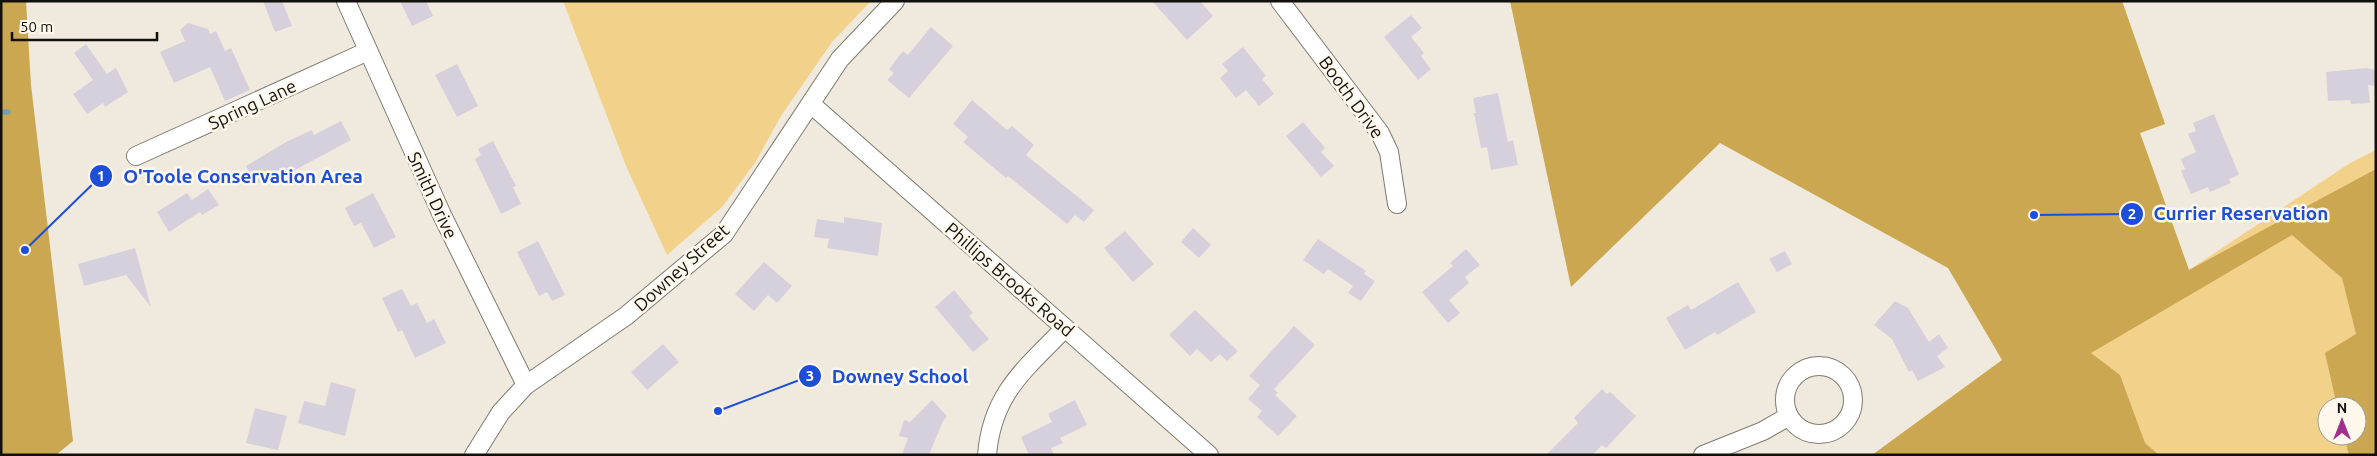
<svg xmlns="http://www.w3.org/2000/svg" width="2377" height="456" font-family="Ubuntu,sans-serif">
<rect width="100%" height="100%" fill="#f0eade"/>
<path fill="#f2d28b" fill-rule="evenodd" d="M563,1H871L832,42L781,116L755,163L722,207L667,255L626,166Z
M1510,1H2122L2165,124L2140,133L2189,270L2350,163L2376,150V455H1953L2034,375L1955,262ZM2327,406H2357V436H2327Z"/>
<path fill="#cba751" d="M1,1H26L31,85L73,441L56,455H1Z
M1510,1H2122L2165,124L2140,133L2189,270L2376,169V455H2349L2344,436H2357V406H2337L2325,353L2356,334L2342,278L2292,235L2091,353L2120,375L2145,443L2159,455H1872L2002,360L1948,268L1720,143L1571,287Z"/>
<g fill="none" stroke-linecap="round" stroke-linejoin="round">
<path stroke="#779eae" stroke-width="5.5" d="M1,112H8"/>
</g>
<path fill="#d6d0dc" d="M263,1H282L292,26L275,32Z
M400,1H426L433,16L412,26Z
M1152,1H1200L1213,16L1187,40Z
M1411,15L1422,28L1411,37L1424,53L1421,56L1431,69L1418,80L1384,37Z
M188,23L208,29L210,34L216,31L225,51L231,48L250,90L225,101L210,67L174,83L160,52L185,41L180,30Z
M931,27L953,46L909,98L887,80L894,73L889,69L903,51L908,55Z
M86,44L107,74L116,68L128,92L105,107L103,103L87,114L73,94L93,80L74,53Z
M1243,47L1266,76L1262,79L1274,94L1259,106L1246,90L1236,98L1220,78L1228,71L1222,64Z
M457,64L478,106L457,117L435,75Z
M2366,68L2376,70V86L2368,85L2370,103L2351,104L2350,100L2328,101L2326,72Z
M1498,93L1508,142L1513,140L1518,165L1491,170L1487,147L1481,148L1474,113H1476L1473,98Z
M972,100L1007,130L1012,126L1034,145L1026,155L1094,210L1084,222L1075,215L1067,224L1008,176L1006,178L963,142L968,137L953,124Z
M2214,114L2239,175L2229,179L2231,183L2210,192L2208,187L2191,194L2181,171L2185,169L2181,159L2196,152L2188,134L2196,131L2193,123Z
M341,121L351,140L295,170L273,179L272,176L256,184L246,166L286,142L312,130L314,135Z
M1303,122L1325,148L1321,152L1334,166L1321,177L1286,136Z
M493,141L516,186L513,187L521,204L501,214L475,159L481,155L478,149Z
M208,189L219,205L202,215L200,212L169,232L157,212L187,193L192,200Z
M373,193L396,237L374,248L361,223L354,226L345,208Z
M844,217L882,223L878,256L827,248L829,239L814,237L817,219L844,223Z
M1193,228L1211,245L1199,258L1181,242Z
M1125,231L1154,264L1133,282L1104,248Z
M1318,239L1366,271L1364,274L1375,281L1361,301L1348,293L1353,286L1328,269L1324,274L1303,260Z
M538,241L565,295L552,301L547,292L539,296L517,252Z
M135,248L151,307L126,275L84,286L78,264Z
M1466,249L1480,265L1465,277L1469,283L1449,300L1460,313L1448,323L1422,292L1453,266L1450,263Z
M1785,251L1792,264L1777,272L1769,259Z
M764,262L792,286L777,303L768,295L754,311L735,294Z
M1738,282L1756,312L1717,335L1715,332L1685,350L1666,318L1688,305L1691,310Z
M402,289L411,306L417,303L427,323L434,319L446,343L415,358L402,330L398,332L382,298Z
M954,290L973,313L969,316L989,339L973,352L935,307Z
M1895,301L1908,308L1929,342L1939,334L1948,348L1937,356L1945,367L1918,381L1912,370L1909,372L1892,339L1874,325Z
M1195,310L1238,351L1227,361L1220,354L1211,362L1197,349L1190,356L1169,335Z
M1294,326L1315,345L1274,389L1278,393L1275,395L1297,416L1278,436L1257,417L1262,411L1248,399L1260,385L1249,376Z
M663,344L679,362L647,390L631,372Z
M331,382L356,389L345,436L298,423L304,401L325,406Z
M1602,389L1607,394L1610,392L1636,416L1606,448L1602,445L1592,455H1546L1578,423L1574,418Z
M932,400L947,416L943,421L929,455H902L908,438L899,436L904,420L910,422Z
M1075,400L1087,425L1060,438L1063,443L1051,448L1054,455H1029L1021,437L1052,422L1048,414Z
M255,408L287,416L278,450L246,443Z"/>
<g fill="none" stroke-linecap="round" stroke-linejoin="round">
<g stroke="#7f7a6f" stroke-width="20">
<path id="minor" d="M346,1L442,215L526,385
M1280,1L1380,133L1389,152L1397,204
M811,104L1209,455
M136,156L368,51
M1785 400a34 34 0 1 1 68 0a34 34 0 1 1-68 0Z
M474,455L501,412L526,385L626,316L724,234L840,59L895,1
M987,455C992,394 1025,369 1065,328
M1703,455L1763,431L1789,416"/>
</g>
<use href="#minor" stroke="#fff" stroke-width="18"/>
</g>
<g text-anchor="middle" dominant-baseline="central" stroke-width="5" stroke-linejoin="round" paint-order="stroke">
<g font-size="18" fill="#12100c" stroke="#fdf8eb">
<text transform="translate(1352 97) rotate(54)">Booth Drive</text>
<text transform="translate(252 104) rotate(-25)">Spring Lane</text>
<text transform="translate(433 195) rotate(65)">Smith Drive</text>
<text transform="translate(681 267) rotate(-42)">Downey Street</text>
<text transform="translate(1010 279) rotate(41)">Phillips Brooks Road</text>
</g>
</g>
<path fill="none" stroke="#1d4ed8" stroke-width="2" d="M25 250L101 176M2034 215L2132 214M718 411L810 376"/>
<g fill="#1d4ed8" stroke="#fdf8eb" stroke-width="2">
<circle cx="25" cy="250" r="5"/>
<circle cx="2034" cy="215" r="5"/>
<circle cx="718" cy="411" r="5"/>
<circle cx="101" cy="176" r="12"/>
<circle cx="2132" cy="214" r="12"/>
<circle cx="810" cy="376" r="12"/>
</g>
<g font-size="15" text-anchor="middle" font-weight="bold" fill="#fff">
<text x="101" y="181">1</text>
<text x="2132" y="219">2</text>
<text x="810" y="381">3</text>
</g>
<g font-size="19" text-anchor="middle" font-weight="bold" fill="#1d4ed8" stroke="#fdf8eb" stroke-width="5" stroke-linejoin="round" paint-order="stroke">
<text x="243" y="183">O'Toole Conservation Area</text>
<text x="2241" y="220">Currier Reservation</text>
<text x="900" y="383">Downey School</text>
</g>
<rect width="2377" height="456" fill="none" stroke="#12100c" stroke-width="5"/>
<g transform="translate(2342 421)"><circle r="24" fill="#fdf8eb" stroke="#9f9b92"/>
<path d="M0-4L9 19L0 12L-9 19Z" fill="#a12f8b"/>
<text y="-8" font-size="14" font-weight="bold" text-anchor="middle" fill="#12100c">N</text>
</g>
<path d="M12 32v8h145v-8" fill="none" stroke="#12100c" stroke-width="2.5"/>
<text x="20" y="32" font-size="15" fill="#12100c" stroke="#fdf8eb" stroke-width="4" paint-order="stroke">50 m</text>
</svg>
